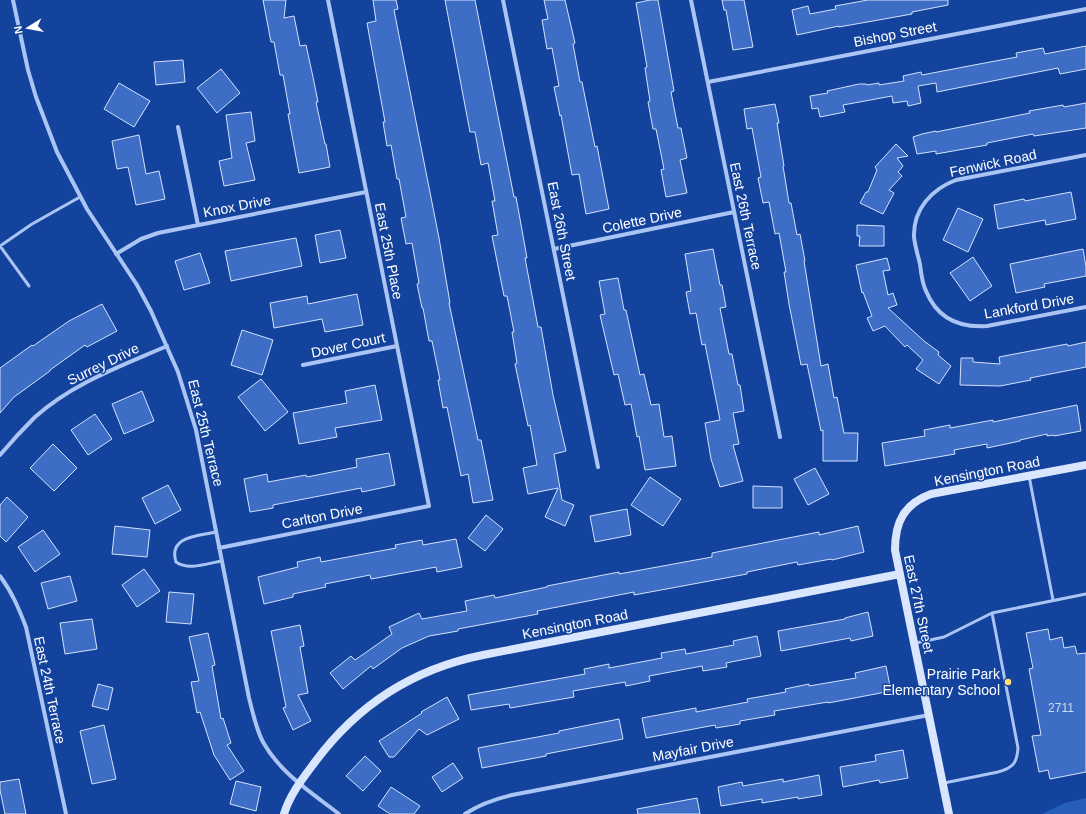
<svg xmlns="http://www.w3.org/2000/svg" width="1086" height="814" font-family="Arial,sans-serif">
<rect width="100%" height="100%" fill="#14439d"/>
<path fill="#275dbb" d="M1086,798V814H1042L1065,803Z"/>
<path fill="#3d6dc4" stroke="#d3e2fd" d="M263,0H286L284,18L294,16L300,46L306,45L313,77L318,102H316L325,144H326L330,167L299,173L288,114H290L283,75H280L274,42H271Z
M373,0H396L398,9L394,10L439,238L450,303H449L478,440H481L493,500L473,503L468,474L461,476L447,407L443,408L438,380H440L432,341H429L423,308H422L417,284L419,283L412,243L406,244L401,218L406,217L399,179H397L391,145L387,146L383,122H385L367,23L376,21Z
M445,0H475L514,197H516L522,230L527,258H525L538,327H541L553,395L566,451L554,454L562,500L574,505L565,526L545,517L558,488L528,494L523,468L537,465L530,425L528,426L515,364L517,363L512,332H514L507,296H504L492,236L498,235L492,201H495L488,163L481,165L475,132H470Z
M544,0H565L575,43L573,44L580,82H582L595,147L597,146L609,209L586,214L579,174L572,175L561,115L560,116L554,87L559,86L552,48L547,49L542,20L548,19Z
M650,0H658L674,91L671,92L678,128H681L687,158L680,160L687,193L666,197L661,170L664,169L656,129H653L648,102L650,101L645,68L647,67L636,3Z
M722,0H744L753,47L733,50L726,10H724Z
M868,0H948V5L912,12V14L839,27V26L797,35L792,10L808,6L810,14L836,9L835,6Z
M1086,46V69L1060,74L1058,68L937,92L936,83L918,86L921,103L908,106L907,101L893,103L892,96L843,105L845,112L820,117L818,108L812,109L810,96L828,93L827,91L859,84H866L867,85L879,83V85L904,81L903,76L921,72L922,75L974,65L1017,57L1016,53L1043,48L1045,54Z
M183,60L185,82L156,85L154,62Z
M221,69L240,93L217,113L197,88Z
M119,83L150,101L134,127L104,109Z
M1086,103V128L1034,136L1033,134L987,143V145L936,154V151L917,154L913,137L922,134L936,131V132L1030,113L1029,111L1063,105L1064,107Z
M775,104L779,123H777L784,166H783L789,203H791L797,235L800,234L805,261H804L821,366L828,364L834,398L837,397L844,433H858L857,461H823V430L821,431L807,364L801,365L789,304L784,272H786L779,233L775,234L769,202L763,203L758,178L761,177L752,128L747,129L744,109Z
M251,112L255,141L246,143L255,180L224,186L219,161L232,158L226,115Z
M139,135L146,174L159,171L165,199L136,205L128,167L117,169L112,141Z
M896,144L908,156L897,158L903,166L898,172L902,176L889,190L894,193L883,214L860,203L866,192H868L877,170L875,167Z
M1071,192L1076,219L1046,225L1045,220L998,229L994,205L1024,199L1025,201Z
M958,208L983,219L968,252L943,240Z
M857,225L884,226V246H859L860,236H857Z
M340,230L346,258L320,263L315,235Z
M296,238L302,266L231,281L225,251Z
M713,249L720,285H722L726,307L720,308L729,354H732L738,385H740L744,411L733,413L739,444L733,445L743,481L720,487L711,459L705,423L720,420L705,344L702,345L696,313L690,314L686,292L691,291L685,254Z
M1083,249L1086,267V276L1044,284L1045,287L1016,293L1010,264Z
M200,253L210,283L184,290L175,261Z
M973,257L992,286L970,301L950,273Z
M887,258L890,270L883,271L888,295L893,293L897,305L888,308L924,341L939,352L938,355L951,366L939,384L916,369L923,360L907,345L905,347L885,326L873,331L867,318L872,316L863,292L862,293L856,265Z
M618,278L624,310H626L640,375L644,374L651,405L659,404L664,437L672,436L676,466L645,470L639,436L637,437L631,404L625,405L618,374L614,375L600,315L605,314L599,281Z
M357,294L363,325L325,332L322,319L274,328L270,303L307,296L308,304Z
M102,304L117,331L87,347L85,345L50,370V371L14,397L0,413V368L32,345L33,346L69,321Z
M242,330L273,340L262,375L231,365Z
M1086,342V367L1030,378L1031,380L1000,386L960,385L961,358H973V362L1000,364L999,357L1067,344L1068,346Z
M261,379L288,412L265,431L238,397Z
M375,385L382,420L335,428L337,437L299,444L293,413L347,403L345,391Z
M142,391L154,421L124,434L112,404Z
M1077,405L1081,431L1054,436V435L1047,436V434L1020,440V441L987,448V444L954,450L955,454L885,466L882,443L925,436L924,430L950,425V428L993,420V422Z
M95,414L112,439L88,455L71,430Z
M53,444L77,468L54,491L30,468Z
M389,453L395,485L362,492L361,488L273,505V508L250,512L244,479L267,474L268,482L306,475L307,477L357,467L356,459Z
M815,468L829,494L808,505L794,479Z
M650,477L681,499L663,526L631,505Z
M168,485L181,510L155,524L142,498Z
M753,486L782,487V508H753Z
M7,497L28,517L6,542L0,536V505Z
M627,509L631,535L595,542L590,516Z
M486,515L503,529L485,551L468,538Z
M115,526L150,530L147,557L112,554Z
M858,526L864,552L832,560L831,559L798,565L797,562L747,572V574L634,595V592L537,611L538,614L458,629V631L429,636L402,648L373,669L371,666L343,689L330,673L351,656L355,660L392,634L389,627L419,613L422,619L467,611L465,601L494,595L495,598L547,587V586L619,572V574L712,557V553L819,532V535Z
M43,530L60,554L35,572L18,547Z
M456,539L462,567L437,572L436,567L371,579L370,575L325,584L326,587L293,594V597L264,604L258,577L298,567L297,562L320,557L321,562L396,548L395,545L422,540L423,545Z
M144,569L160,591L137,607L122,585Z
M70,576L77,601L48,609L41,583Z
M169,592L194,594L191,624L166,622Z
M868,612L873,636L851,641L850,638L781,651L778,631L845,619V618Z
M92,619L97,649L65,654L60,623Z
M300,625L304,646L300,647L308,693L298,695L311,721L293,730L283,708L286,707L271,631Z
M1048,629L1050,640L1062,637L1064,648L1075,646L1077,654L1086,653V772L1050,779L1048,770L1039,772L1032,736L1041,735L1029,669L1033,668L1026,633Z
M208,633L215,665L212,666L221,719L223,718L231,743L227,745L244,771L230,780L214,755L200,712L197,713L191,682L199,681L189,637Z
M757,636L761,656L726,663L727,667L703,671L702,666L649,676L650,681L626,686L625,682L573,691L574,697L510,708L509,704L471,710L468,695L585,674L584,669L609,664V668L662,658L661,653L685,649L686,654L734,645L733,641Z
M886,666L891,691L828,703V702L774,711L775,715L740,721V724L716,728L715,725L646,738L642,718L696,708V712L748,702L747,699L786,692L785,689L809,684V686L856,678L855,673Z
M98,684L113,688L108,710L92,706Z
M447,697L459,719L427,735L419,729L394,757H389L379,741L422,713L421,712Z
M619,719L623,739L546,754V756L482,768L478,748L559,733V731Z
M104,725L116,779L92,784L80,731Z
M903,750L908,778L880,783L879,780L843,787L840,767L876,761L875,755Z
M365,756L381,771L363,791L346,776Z
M453,763L463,778L442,792L432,777Z
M819,775L822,795L798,799V797L762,803V799L721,806L718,787L742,782L743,786L783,779V782Z
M19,779L26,814H5L0,790V782Z
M236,781L261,787L256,811L230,804Z
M391,787L420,806L414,814H390L378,806Z
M697,798L700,814H638L637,809Z"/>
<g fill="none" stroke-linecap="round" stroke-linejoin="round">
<path stroke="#aac5f4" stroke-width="3" d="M0,246L32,224L80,197
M0,246L29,286
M1029,476L1053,600
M216,532C198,536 168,536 176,562C189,571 208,563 222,561
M916,643L944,637L992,613L1086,594
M944,783L998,772C1013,768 1017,763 1018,748L992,613"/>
<path stroke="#aac5f4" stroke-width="4" d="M13,0L28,70L36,97L57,152L87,209L137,285L151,311L178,372L196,430L249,698C253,713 256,729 263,742C281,774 312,793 339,814
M503,0L598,467
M691,0L780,437
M708,82L1086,9
M178,127L198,225
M1086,155L956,180C932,189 913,209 914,237C915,246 918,256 920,264C921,273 922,283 926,291C937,318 959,328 987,326L1086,307
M554,249L734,212
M116,254L141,239L158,233L366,192
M303,365L397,346
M0,455C11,442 23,429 35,417C73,383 121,366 167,346
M219,548L429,506L328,0
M0,576C12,592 19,609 26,627L66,814
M465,814C480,804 495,799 512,795L929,715"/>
<path stroke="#dae6fd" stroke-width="8" d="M284,814C290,794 303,778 315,762C358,704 413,669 483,655L900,574
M949,814L895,550C895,522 904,504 931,494L1086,465"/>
</g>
<circle fill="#ffe26d" stroke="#14439d" stroke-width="1.5" cx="1008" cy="682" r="4"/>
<g text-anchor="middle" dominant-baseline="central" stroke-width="3" stroke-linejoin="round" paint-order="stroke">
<g font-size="12" fill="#cedaf0">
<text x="1061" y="708">2711</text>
</g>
<g font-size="14" fill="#fff" stroke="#14439d">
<text transform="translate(895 34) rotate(-11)">Bishop Street</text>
<text transform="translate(993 163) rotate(-12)">Fenwick Road</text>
<text transform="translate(237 206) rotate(-11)">Knox Drive</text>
<text transform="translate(746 216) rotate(78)">East 26th Terrace</text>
<text transform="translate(642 220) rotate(-12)">Colette Drive</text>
<text transform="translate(562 231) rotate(79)">East 26th Street</text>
<text transform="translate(389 251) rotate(79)">East 25th Place</text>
<text transform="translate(1029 306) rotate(-10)">Lankford Drive</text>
<text transform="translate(348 345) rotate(-12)">Dover Court</text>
<text transform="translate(103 364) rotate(-26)">Surrey Drive</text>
<text transform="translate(206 433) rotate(76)">East 25th Terrace</text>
<text transform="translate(987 471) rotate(-11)">Kensington Road</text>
<text transform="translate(322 516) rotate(-11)">Carlton Drive</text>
<text transform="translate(919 604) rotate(78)">East 27th Street</text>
<text transform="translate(575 624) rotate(-11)">Kensington Road</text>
<text transform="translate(50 690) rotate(78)">East 24th Terrace</text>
<text transform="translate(693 749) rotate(-11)">Mayfair Drive</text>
</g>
<g font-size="14" fill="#fff" stroke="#14439d" text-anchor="end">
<text x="1000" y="674">Prairie Park<tspan x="1000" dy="16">Elementary School</tspan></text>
</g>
</g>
<g transform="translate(28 28) rotate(259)" stroke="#14439d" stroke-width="3" paint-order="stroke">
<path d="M0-3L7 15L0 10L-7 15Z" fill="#ffffff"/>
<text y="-6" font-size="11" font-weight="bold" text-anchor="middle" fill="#ffffff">N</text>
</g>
</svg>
